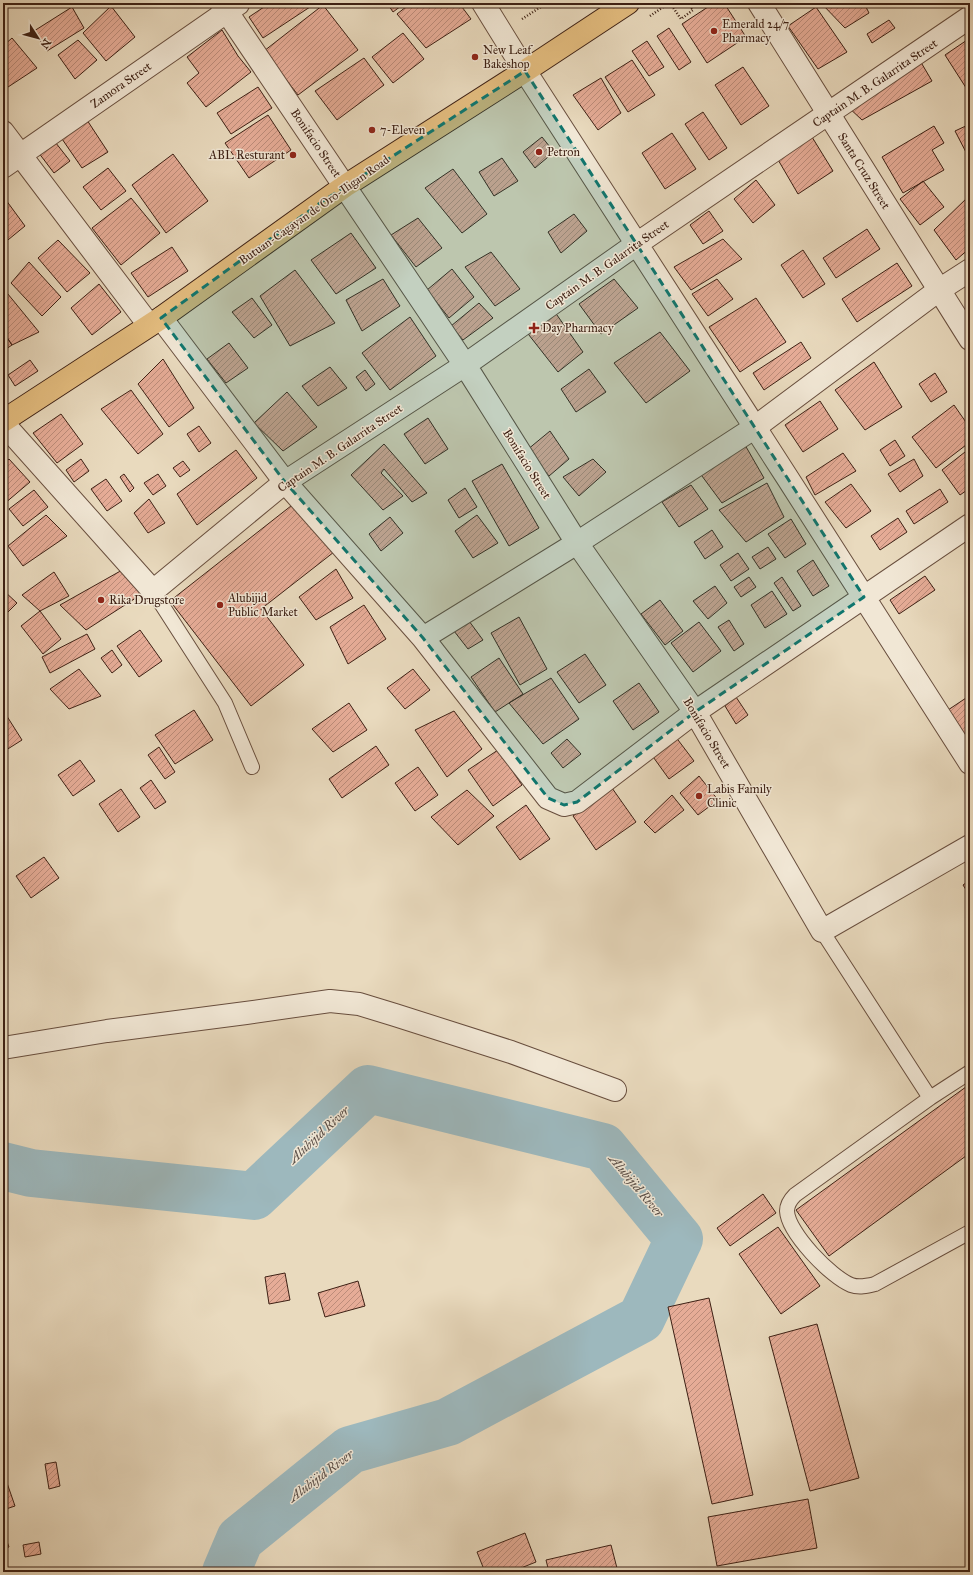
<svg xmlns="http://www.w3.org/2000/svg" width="973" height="1575" font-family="'IM FELL Great Primer',serif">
<defs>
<pattern id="building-hatch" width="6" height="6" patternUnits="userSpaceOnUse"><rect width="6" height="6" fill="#e6ac97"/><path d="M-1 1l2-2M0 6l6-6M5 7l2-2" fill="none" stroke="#bc8c7a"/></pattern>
</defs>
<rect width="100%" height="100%" fill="#e9dabe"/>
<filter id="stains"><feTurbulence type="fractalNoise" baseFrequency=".005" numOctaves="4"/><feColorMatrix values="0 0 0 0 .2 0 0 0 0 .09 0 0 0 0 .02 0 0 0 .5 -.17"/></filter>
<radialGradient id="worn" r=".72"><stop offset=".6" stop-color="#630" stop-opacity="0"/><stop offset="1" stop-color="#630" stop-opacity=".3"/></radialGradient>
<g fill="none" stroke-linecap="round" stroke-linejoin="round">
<path stroke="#9db8bd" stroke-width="48" d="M3,1166L31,1173L254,1196L368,1089L603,1147L679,1239L641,1319L448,1422L350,1450L240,1539L226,1572"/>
</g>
<path fill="url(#building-hatch)" stroke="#3d2014" d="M270,3H316L263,38L249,17Z
M387,3H405L393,12Z
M411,3H459L471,19L426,48L397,14Z
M714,3H724L746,37L707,63L682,24Z
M821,3H864L869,13L845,28Z
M323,5L358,50L298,95L264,51Z
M111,6L135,37L106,61L83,33Z
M72,7L84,28L47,51L34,31Z
M816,7L847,52L818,69L788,26Z
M889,20L895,28L872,43L867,34Z
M669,28L691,62L679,70L657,36Z
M222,30L238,56L251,72L206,107L187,83L199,73L187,57Z
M403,33L424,59L393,83L372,57Z
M12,38L37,68L5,89L3,87V46Z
M970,38V94L945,55Z
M78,40L97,60L75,79L58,55Z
M647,41L664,67L649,76L632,51Z
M364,58L384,85L337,120L315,91Z
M919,59L932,81L862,120L847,106Z
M632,60L655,95L628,112L605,77Z
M743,67L769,106L741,125L715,85Z
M601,78L621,113L598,130L573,95Z
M258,87L272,108L231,134L217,113Z
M703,112L727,148L709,160L685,124Z
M268,115L291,150L249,178L225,143Z
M85,117L108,152L82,168L60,136Z
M970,124V160L955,131Z
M934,126L944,143L932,150L944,170L903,193L882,157Z
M672,133L696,169L665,189L642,153Z
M542,137L554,152L535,168L523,152Z
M812,137L833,171L798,194L777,158Z
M52,138L70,161L54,173L35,148Z
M173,154L208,201L166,233L132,185Z
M502,158L518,181L494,196L479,172Z
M108,168L126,191L101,210L83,187Z
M453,169L487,214L462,233L425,188Z
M756,180L775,205L753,223L734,199Z
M923,181L944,207L920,225L900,199Z
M3,196L25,226L3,244Z
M969,196L970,248L956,260L934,230Z
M131,198L160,233L121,265L92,228Z
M709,211L723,231L703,244L690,225Z
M574,214L587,231L561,253L548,232Z
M418,218L442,248L416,267L391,235Z
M867,229L880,249L836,278L823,258Z
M351,233L376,268L336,294L311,260Z
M723,239L742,259L691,290L674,267Z
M58,240L90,273L67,292L38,258Z
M172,247L188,271L148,297L131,273Z
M803,250L825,284L803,298L781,265Z
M491,252L520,289L495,306L465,267Z
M29,262L61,297L42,316L11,283Z
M897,263L912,286L857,322L842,299Z
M452,269L474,297L449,318L427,290Z
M295,270L335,323L290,346L260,296Z
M383,279L400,306L362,331L346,300Z
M614,279L638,308L601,334L579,304Z
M717,279L733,299L708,316L692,294Z
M99,284L121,312L92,335L71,308Z
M3,288L39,332L12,345L3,331Z
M252,298L272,325L254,338L232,312Z
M756,298L786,342L740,372L709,327Z
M479,303L493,318L463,340L451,326Z
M552,308L583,352L558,372L525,330Z
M410,317L436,356L390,390L362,353Z
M3,332L12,345L3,351Z
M660,332L690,371L646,403L614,363Z
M801,342L811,358L764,390L753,373Z
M229,343L248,368L226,383L207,359Z
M163,359L194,408L169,427L138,384Z
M30,360L38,371L15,386L8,375Z
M874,362L902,407L865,430L835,390Z
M330,367L347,388L318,406L302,386Z
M589,369L606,392L576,412L561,389Z
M365,370L375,384L366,391L356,377Z
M935,373L947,392L931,402L919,384Z
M131,390L163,434L138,454L101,409Z
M287,392L317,427L283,451L254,423Z
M820,401L838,429L803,452L785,425Z
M954,405L970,428V442L936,468L912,437Z
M61,414L83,444L57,463L33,433Z
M428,418L448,449L425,464L404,434Z
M199,426L211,443L199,452L187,434Z
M550,431L569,459L549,476L527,450Z
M895,440L905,456L890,466L880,450Z
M384,444L427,493L412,502L384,469L381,473L403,496L383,510L351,475Z
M745,445L764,478L722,503L699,472Z
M236,450L257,478L197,525L177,494Z
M965,452L970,458V488L960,495L942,470Z
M843,453L856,471L815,495L806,477Z
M9,459L30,482L4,504L3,503V464Z
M81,459L89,471L74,482L66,470Z
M593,459L606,472L579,496L563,477Z
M914,459L923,476L900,492L888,474Z
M183,461L190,470L180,477L173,468Z
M502,464L539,528L509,546L472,481Z
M124,474L134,488L130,492L120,477Z
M158,474L166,486L153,495L144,483Z
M106,479L122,501L107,511L91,489Z
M767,483L784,517L746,542L719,510Z
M851,484L871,511L846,528L825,502Z
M691,485L708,509L679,527L662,502Z
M465,488L477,507L459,518L448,500Z
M940,489L948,502L914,524L906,511Z
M34,490L48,507L23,526L9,509Z
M149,499L165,523L148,533L134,513Z
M296,502L334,552L261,609L304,665L251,706L170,601Z
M46,515L67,536L23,566L8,546Z
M477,515L498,543L473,558L455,531Z
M390,517L403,533L381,551L369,534Z
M898,518L907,532L880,550L871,536Z
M791,519L806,544L785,558L768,534Z
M712,530L723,547L705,559L694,542Z
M768,547L776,559L760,569L752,557Z
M738,553L749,569L731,581L720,565Z
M813,560L829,586L813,596L797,571Z
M124,569L142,594L86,630L60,605Z
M336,569L353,598L316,620L299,597Z
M54,572L69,596L40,611L22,595Z
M925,576L935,590L899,614L890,600Z
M749,577L756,587L741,597L734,587Z
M782,577L801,606L793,611L774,583Z
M715,586L727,603L708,619L693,601Z
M3,590L17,603L3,617Z
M772,591L787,614L765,628L751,605Z
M660,600L683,631L665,645L641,614Z
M364,605L386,639L348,664L330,627Z
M40,611L61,639L43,654L21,626Z
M519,617L547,669L520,685L491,633Z
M729,620L744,644L734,651L718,627Z
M469,621L483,640L468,649L454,631Z
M699,622L721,651L693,672L671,643Z
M140,630L162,661L139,677L117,646Z
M87,634L95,649L50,673L42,657Z
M112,650L122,665L112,673L101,658Z
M585,654L606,685L579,703L557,672Z
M499,658L523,694L495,712L471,677Z
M79,669L101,696L69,709L50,689Z
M413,669L430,690L405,709L387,688Z
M551,678L579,719L543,744L509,703Z
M639,683L659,712L633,730L613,701Z
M969,696L970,698V744L948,710Z
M736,697L748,715L736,724L725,706Z
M349,703L367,730L333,752L312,729Z
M3,710L22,740L3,752Z
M194,710L213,740L175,764L155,735Z
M454,711L482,749L447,777L415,730Z
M675,736L694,761L669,779L651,754Z
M567,739L581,754L563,768L551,753Z
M376,746L389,765L342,798L329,779Z
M159,747L175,772L165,779L148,755Z
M498,750L522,785L493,806L468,770Z
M80,760L95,781L73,796L58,775Z
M418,767L438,795L415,811L395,783Z
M699,776L718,800L698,815L680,793Z
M151,780L166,802L155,809L140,788Z
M612,788L636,822L596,850L573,816Z
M121,789L140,817L118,832L99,804Z
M467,790L494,816L458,845L431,817Z
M672,795L684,810L655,833L644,822Z
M526,805L550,839L520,860L496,827Z
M44,857L59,878L31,898L16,876Z
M970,880V896L963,885Z
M970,1084V1153L829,1256L796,1210Z
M763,1194L776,1213L730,1246L717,1228Z
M778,1227L820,1286L781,1314L739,1254Z
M285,1273L290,1300L269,1304L265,1277Z
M358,1281L365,1306L325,1317L318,1293Z
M709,1298L753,1495L712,1504L668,1307Z
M817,1324L859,1478L810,1491L769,1337Z
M56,1462L60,1486L49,1489L45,1464Z
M6,1480L15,1506L3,1510V1481Z
M808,1499L817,1548L717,1566L708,1517Z
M525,1533L536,1562L511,1572H485L477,1552Z
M5,1536L9,1547L3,1549V1537Z
M39,1542L41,1554L25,1557L23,1545Z
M611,1545L618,1572H549L546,1560Z"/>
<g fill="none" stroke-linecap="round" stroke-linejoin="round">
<g stroke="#684e3e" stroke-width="16">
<path id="service" d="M153,591L225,703L252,767
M822,931L930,1098L970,1072
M930,1098L795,1195C791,1199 787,1205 787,1211C788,1233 831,1277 851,1285C859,1288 867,1286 875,1284L970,1232"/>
</g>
<g stroke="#684e3e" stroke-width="24">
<path id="minor" d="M221,3L465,365L577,543L695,712L822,931L970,846
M525,71C675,301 822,532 970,763
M3,132L149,325
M3,167L238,4
M161,318L285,482L423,638L548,798L564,805L577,802L695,712L970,525
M3,423L153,591L285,482L465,365L638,243L970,17
M423,638L577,543L754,428L939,290L970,270
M3,1048L107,1031L246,1013L330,1001L359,1004L395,1015L511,1052L615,1090"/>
</g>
<g stroke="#684e3e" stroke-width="24">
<path id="tertiary" d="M483,3L525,71
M759,3L970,339"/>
</g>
<g stroke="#3d2014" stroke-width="24">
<path id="trunk" d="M3,421L161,318L345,186L525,71L628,3"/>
</g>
<path stroke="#3d2014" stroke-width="2.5" stroke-dasharray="1 2" stroke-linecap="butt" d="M670,3L681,19L693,10L688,3
M650,16L669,3
M522,19L547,3"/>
<use href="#service" stroke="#f1e7d5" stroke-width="14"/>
<use href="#minor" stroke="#f1e7d5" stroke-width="22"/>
<use href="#tertiary" stroke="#f1e7d5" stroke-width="22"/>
<use href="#trunk" stroke="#e4bd7f" stroke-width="22"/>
</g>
<path fill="#0f766e" fill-opacity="0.2" stroke="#0f766e" stroke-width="3" stroke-dasharray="8 5" stroke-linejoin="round" d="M525,71L864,597L695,712L577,802L564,805L548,798L423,638L285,482L161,318L320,203Z"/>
<g fill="#8f2418" stroke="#f1e7d5" stroke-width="1.5">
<circle cx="714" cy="31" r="4"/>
<circle cx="475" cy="57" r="4"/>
<circle cx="372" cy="130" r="4"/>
<circle cx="539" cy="152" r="4"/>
<circle cx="293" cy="155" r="4"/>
<path d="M532 322h4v4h4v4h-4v4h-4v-4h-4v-4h4z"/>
<circle cx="101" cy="600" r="4"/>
<circle cx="220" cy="605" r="4"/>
<circle cx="699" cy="796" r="4"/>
</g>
<g text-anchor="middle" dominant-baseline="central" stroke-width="3" stroke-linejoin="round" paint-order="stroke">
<g font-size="12" fill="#3d2014" stroke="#f1e7d5" text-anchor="start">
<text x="722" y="24">Emerald 24/7<tspan x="722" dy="14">Pharmacy</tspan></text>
<text x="483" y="50">New Leaf<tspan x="483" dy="14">Bakeshop</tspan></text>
<text x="380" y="130">7-Eleven</text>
<text x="547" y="152">Petron</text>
<text x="285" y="155" text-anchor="end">ABL Resturant</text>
<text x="542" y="328">Day Pharmacy</text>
<text x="228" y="598">Alubijid<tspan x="228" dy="14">Public Market</tspan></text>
<text x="109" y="600">Rika Drugstore</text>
<text x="707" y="789">Labis Family<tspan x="707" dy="14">Clinic</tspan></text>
</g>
<g font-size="12" fill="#3d2014" stroke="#f1e7d5">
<text transform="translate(875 83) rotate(-34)">Captain M. B. Galarrita Street</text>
<text transform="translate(121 85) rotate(-35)">Zamora Street</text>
<text transform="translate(316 143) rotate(56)">Bonifacio Street</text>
<text transform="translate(864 171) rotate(58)">Santa Cruz Street</text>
<text transform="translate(314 210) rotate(-35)">Butuan-Cagayan de Oro-Iligan Road</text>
<text transform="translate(607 265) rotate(-35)">Captain M. B. Galarrita Street</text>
<text transform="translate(340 448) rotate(-34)">Captain M. B. Galarrita Street</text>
<text transform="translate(527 464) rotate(58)">Bonifacio Street</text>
<text transform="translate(707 733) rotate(59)">Bonifacio Street</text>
</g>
<g font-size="13" font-style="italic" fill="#5a4e47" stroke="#f1e7d5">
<text transform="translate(319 1135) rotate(-43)">Alubijid River</text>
<text transform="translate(636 1186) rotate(50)">Alubijid River</text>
<text transform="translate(321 1476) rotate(-37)">Alubijid River</text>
</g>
</g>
<rect width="973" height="1575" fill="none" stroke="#e9dabe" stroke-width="16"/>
<rect x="4" y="4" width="965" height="1567" fill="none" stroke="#3d2014" stroke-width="2"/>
<rect x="8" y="8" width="957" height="1559" fill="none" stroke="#3d2014"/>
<g transform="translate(38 38) rotate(126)" stroke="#f1e7d5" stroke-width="3" paint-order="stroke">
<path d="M0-3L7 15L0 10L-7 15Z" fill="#3d2014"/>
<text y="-6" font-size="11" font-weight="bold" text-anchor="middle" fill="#3d2014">N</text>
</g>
<rect width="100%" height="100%" filter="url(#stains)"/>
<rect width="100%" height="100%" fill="url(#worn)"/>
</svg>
